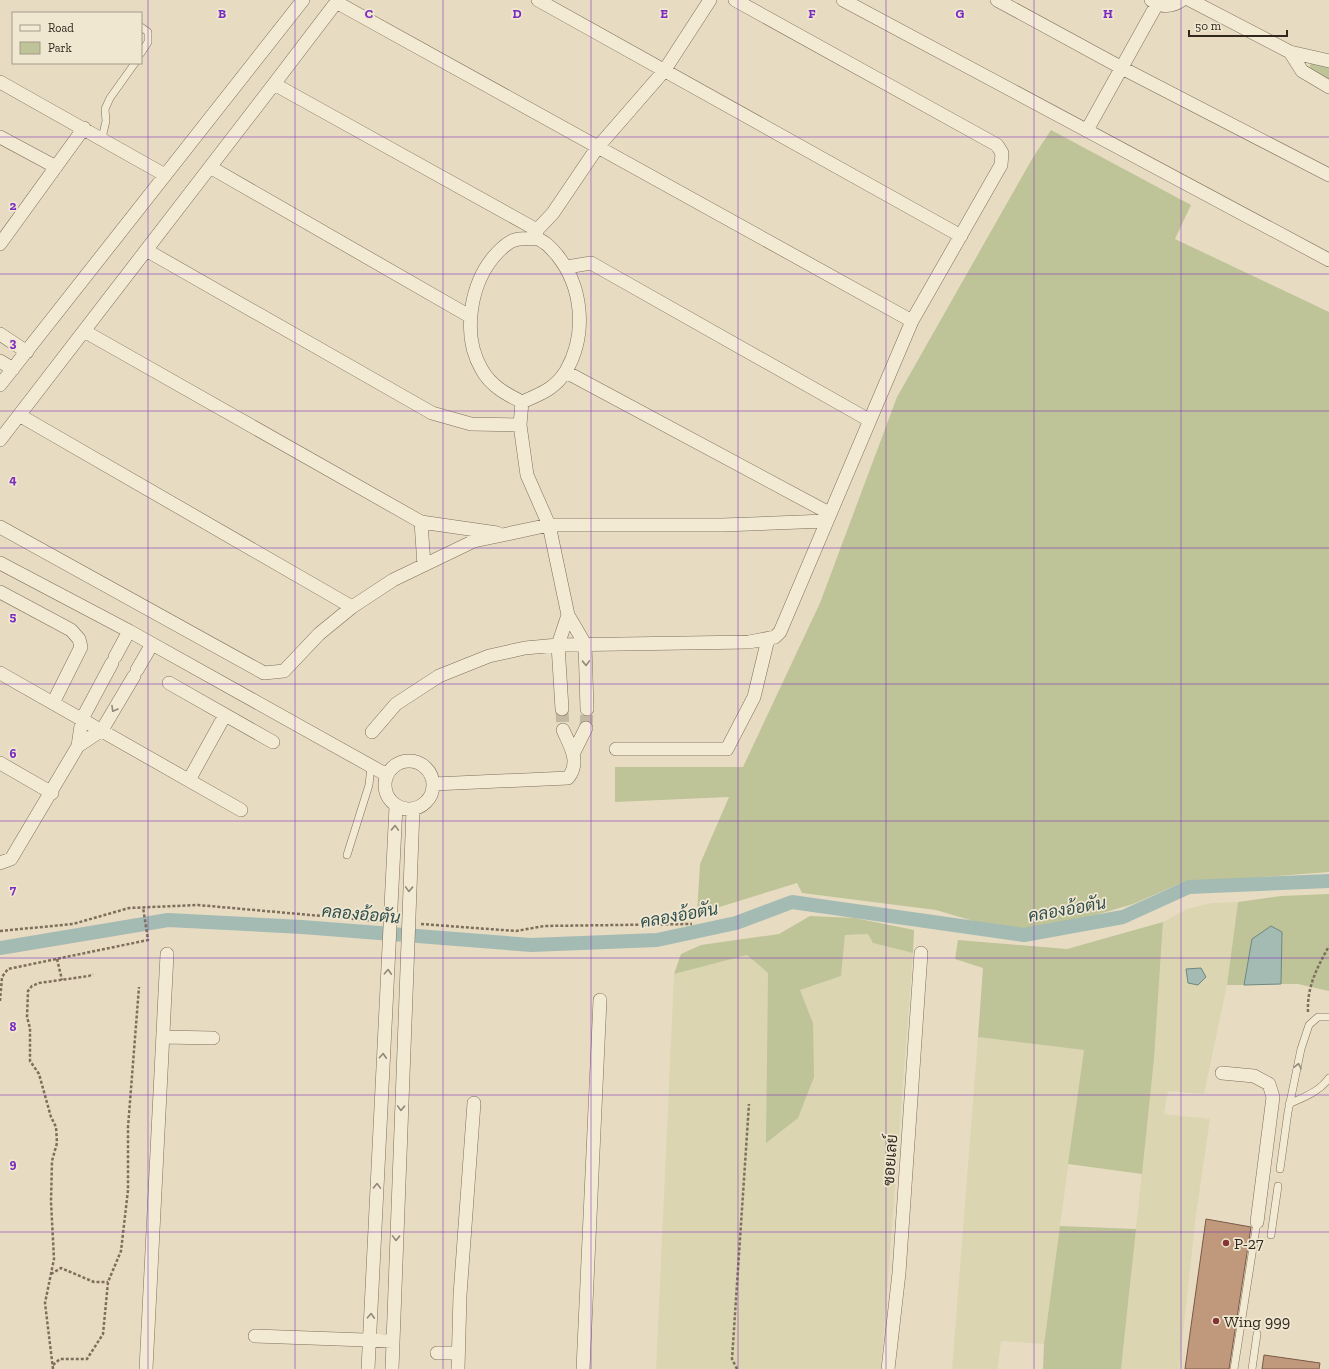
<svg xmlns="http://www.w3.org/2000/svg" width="1329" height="1369" font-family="'Zilla Slab',Sarabun,serif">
<rect width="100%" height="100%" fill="#e7dcc2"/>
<path fill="#dcd5b1" d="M1238,902L1227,985L1204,1094L1168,1091L1164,1114L1210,1119L1196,1215L1179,1369H1121L1154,1059L1163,922L1187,909L1211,903Z
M868,934L873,943L913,953L881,1369H656L674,974L747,955L768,973L767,1142L813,1023L800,990L841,976L845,935Z
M978,1037L1084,1050L1044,1344L1001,1341L998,1369H952Z"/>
<path fill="#bec398" d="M1311,63L1329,66V81L1309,68Z
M1051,130L1191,205L1175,239L1329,312V872L1181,883L1133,904L1075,921L1018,930L987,925L936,910L802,893L797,883L697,914L700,864L729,797L615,802V767H743L820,603L897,397L1032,159Z
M1329,894V991L1298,984H1281L1282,933L1252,939L1244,985H1227L1238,902L1281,896Z
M810,916L855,918L914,930L913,953L873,943L868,934L845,935L841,976L800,990L813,1023L814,1077L798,1118L766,1143L768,973L747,955L674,974L681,954L701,945L779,934Z
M1163,922L1154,1059L1142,1174L1068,1164L1084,1050L978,1037L983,968L955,959L958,940L1067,949Z
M1060,1226L1136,1229L1121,1369H1043L1044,1344Z"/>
<path fill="#a4bbb4" stroke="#6d8780" d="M1271,926L1282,932L1281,984L1244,985L1252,939Z
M1201,968L1206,977L1198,985L1188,983L1186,969Z"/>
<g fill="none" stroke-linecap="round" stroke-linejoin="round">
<path stroke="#a4bbb4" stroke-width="14" d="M0,948L168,920L302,927L531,945L657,940L736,923L792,902L1024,935L1123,917L1189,887L1329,881"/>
</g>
<path fill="#c0997d" stroke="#7b5a45" d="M1206,1219L1251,1227L1229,1369H1185Z
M1264,1355L1320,1363L1319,1369H1262Z"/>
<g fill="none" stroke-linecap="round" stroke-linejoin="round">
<path stroke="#c3b8a1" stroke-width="13" stroke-dasharray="13 6" stroke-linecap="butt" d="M562,709L563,730
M586,728L587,709"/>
<g stroke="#7f6e5c" stroke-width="8">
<path id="service" d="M141,27L148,32V42L141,53
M102,138L106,121L105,109L110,98L135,63
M347,855L369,785L371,766
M1289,1104C1304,1097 1319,1092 1329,1078
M1280,1169L1288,1112L1301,1049L1309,1025L1318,1017H1329
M1271,1235L1278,1186
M1234,1369L1257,1222
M1252,1369L1257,1334"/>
</g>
<g stroke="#7f6e5c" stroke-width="14">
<path id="minor" d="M338,0L274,84L537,230
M538,0L961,236
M843,0L1329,260
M997,0L1122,68L1329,175
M1151,0C1161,8 1172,7 1182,0
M1190,0L1290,52L1329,61
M336,2L912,321
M1290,52L1302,71L1329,87
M0,82L165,175
M1087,130L1157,4
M0,137L56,167
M210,167L471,317
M536,238C546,242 550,247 557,255C583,287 587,335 566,371C555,389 540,394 522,402C506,394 491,386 482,370C461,335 470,281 498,252C502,248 509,241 515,240C521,238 530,239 536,238Z
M536,238L537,230L553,213L597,148L664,71L710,0
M0,244L84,128
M146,250L432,413L471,424L520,425L527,475L549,525L568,615L585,644L587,709
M567,267L591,263L869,420
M84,331L421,522L497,533
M0,334L27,352
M0,361L13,369
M566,372L829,513
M0,385L303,0
M19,415L352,607
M520,425L522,402
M0,440L274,84
M421,522L424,565
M0,527L264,673L284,671L319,634L352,607L393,580L474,541L549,525H722L826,521
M0,563L129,631L387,775
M0,592L71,630L79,639L81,647L53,703
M115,657L129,631
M137,670L152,644
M0,673L241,810
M169,683L273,742
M562,709L558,645L568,615
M372,732L396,704L439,676L489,656L525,648L558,645L749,642L775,637L780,632L912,321L1001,165L1002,153L997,145L735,0
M78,746L102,730L134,676
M616,749H727L754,697L768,639
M573,754L586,728
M385 785a24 24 0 1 1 48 0a24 24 0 1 1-48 0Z
M0,763L52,793
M189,780L225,715
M434,784L568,778C581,762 570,746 563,730
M0,863L11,859L78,746L82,719L112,663
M163,1037L213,1038
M1222,1073L1254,1076L1269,1084L1273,1097L1257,1222
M255,1336L393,1341
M437,1353H458
M146,1369L167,954
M368,1369L396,806
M392,1369L413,809
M458,1369L460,1295L474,1103
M583,1369L600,1000
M888,1369L899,1273L921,953"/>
</g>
<path stroke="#7f6e5c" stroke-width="2.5" stroke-dasharray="3 2" stroke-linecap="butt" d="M421,924L516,931L544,926L692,924
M0,931L73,924L129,908L198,905L378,921
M57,959L62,980
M0,1001L2,977L8,969L148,940L143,907
M1308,1012C1307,986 1317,968 1329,946
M51,1274L61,1268L94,1282H108
M53,1365L60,1359H87L103,1334L108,1282L121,1251L128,1190V1127L139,987
M53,1369L45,1303L54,1259L51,1202L52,1161L57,1143L56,1127L51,1117L39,1074L30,1061V1028L27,1017L28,991L32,986L39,983L89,976L93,974
M737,1369L732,1359L749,1104"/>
<use href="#service" stroke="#f3ead4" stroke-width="7"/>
<use href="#minor" stroke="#f3ead4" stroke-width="13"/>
</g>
<defs><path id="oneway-chevron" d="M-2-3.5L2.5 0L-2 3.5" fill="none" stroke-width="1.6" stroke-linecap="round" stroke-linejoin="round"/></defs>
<g stroke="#928879">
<use href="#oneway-chevron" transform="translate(586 663) rotate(88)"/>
<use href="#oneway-chevron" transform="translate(114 709) rotate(120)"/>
<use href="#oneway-chevron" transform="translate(395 828) rotate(-88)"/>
<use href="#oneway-chevron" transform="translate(409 889) rotate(92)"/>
<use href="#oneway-chevron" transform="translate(388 972) rotate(-87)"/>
<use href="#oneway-chevron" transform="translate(383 1056) rotate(-86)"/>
<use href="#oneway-chevron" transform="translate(1298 1066) rotate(-78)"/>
<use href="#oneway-chevron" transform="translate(401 1108) rotate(92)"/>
<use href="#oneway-chevron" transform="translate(377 1186) rotate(-88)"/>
<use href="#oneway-chevron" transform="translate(396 1238) rotate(92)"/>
<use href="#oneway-chevron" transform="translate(371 1316) rotate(-87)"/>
</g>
<path fill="none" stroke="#7b2cbf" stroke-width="1" stroke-opacity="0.55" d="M148,0V1369M295,0V1369M443,0V1369M591,0V1369M738,0V1369M886,0V1369M1034,0V1369M1181,0V1369M0,137H1329M0,274H1329M0,411H1329M0,548H1329M0,684H1329M0,821H1329M0,958H1329M0,1095H1329M0,1232H1329"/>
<g fill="#863435" stroke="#f0e7d1" stroke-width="1.5">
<circle cx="1226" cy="1243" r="4"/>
<circle cx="1216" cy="1321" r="4"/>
</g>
<g text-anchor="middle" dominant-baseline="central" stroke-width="3.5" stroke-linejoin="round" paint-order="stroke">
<g font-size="16" fill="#31271e" stroke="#f0e7d1">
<text transform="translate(890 1160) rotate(-86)">ซอยเลย์</text>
</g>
<g font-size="16" fill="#31271e" stroke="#f0e7d1" text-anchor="start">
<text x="1234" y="1243">P-27</text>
<text x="1224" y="1321">Wing 999</text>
</g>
<g font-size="17" font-style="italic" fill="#2f4e4c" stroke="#f0e7d1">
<text transform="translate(1067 909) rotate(-10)">คลองอ้อตัน</text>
<text transform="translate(361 914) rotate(5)">คลองอ้อตัน</text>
<text transform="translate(679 915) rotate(-10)">คลองอ้อตัน</text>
</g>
</g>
<g font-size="13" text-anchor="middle" font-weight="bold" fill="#7b2cbf" stroke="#f0e7d1" stroke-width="3.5" stroke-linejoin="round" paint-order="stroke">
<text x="222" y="18">B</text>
<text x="369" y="18">C</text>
<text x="517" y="18">D</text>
<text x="664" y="18">E</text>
<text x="812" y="18">F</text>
<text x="960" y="18">G</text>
<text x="1108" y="18">H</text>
<text x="13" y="210">2</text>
<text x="13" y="347">3</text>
<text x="13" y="484">4</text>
<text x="13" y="621">5</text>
<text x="13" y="758">6</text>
<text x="13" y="894">7</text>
<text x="13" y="1031">8</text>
<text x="13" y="1168">9</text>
</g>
<rect x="12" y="12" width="130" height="52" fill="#f0e7d1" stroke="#a49a89"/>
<rect x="20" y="25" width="20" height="6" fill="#f3ead4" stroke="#a49a89"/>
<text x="48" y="32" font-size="12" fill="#31271e">Road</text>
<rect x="20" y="42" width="20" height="12" fill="#bec398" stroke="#a49a89"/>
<text x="48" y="52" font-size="12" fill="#31271e">Park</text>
<path d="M1189 30v6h98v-6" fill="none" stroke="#31271e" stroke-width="2"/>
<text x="1195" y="30" font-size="12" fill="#31271e" stroke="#f0e7d1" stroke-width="3" paint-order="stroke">50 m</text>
</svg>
